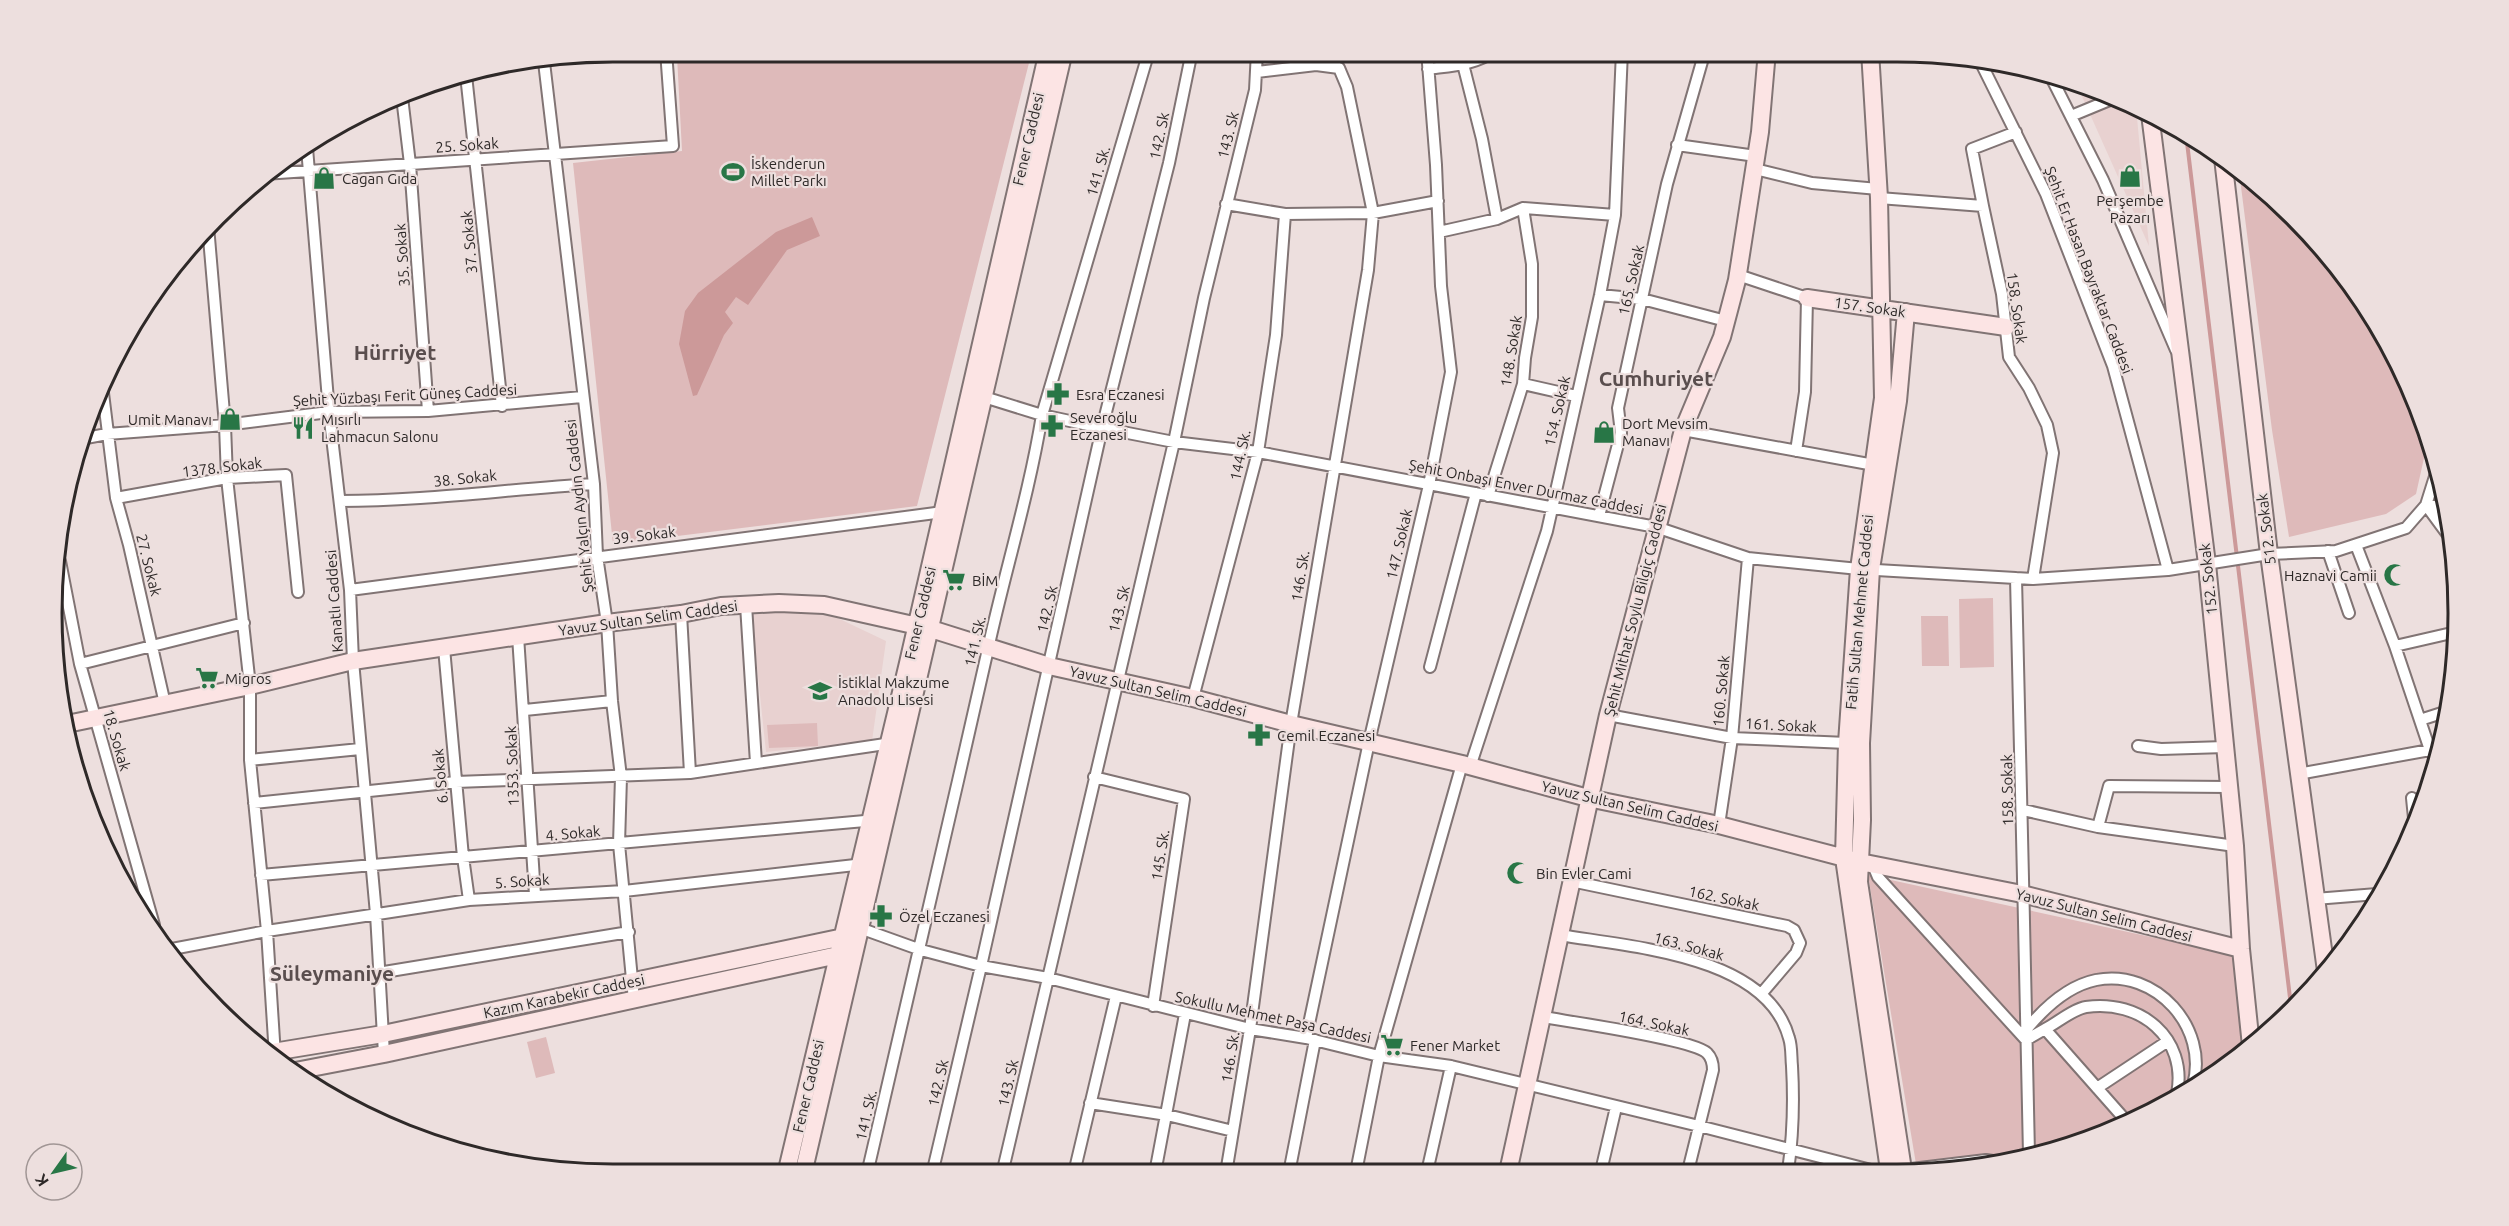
<svg xmlns="http://www.w3.org/2000/svg" width="2509" height="1226" font-family="Ubuntu,sans-serif">
<rect width="100%" height="100%" fill="#eddfde"/>
<path fill="#e8d1d0" d="M2076,83L2111,94L2136,107L2149,246Z
M751,610L825,612L886,641L872,741L766,752Z"/>
<path fill="#debaba" d="M739,51H1032L917,506L613,544L573,163L682,151L677,56Z
M2239,171L2294,216L2363,301L2415,398L2428,440L2416,494L2386,514L2289,537L2272,430Z
M1993,598L1994,667L1960,668L1959,599Z
M1921,616H1948L1949,666H1922Z
M817,723L818,746L769,748L767,725Z
M1868,875L2238,956L2247,1050L2238,1059L2111,1132L1970,1170H1917Z
M546,1037L555,1073L536,1078L527,1042Z"/>
<path fill="#c99" d="M812,217L820,236L787,250L748,305L736,297L725,312L733,323L724,335L697,395L693,396L679,344L685,311L698,293L776,232Z"/>
<g fill="none" stroke-linecap="round" stroke-linejoin="round">
<path stroke="#c99" stroke-width="4" d="M2186,134L2291,1006"/>
<g stroke="#817474" stroke-width="14">
<path id="street" d="M1979,59L2046,194L2113,366L2168,570
M544,62L594,484L597,556L607,623L612,701L621,777L619,844L634,1000
M1463,64L1482,139L1497,219
M1428,69C1449,66 1476,65 1494,51
M466,75L502,406
M2050,75L2103,180L2176,350
M402,97L410,164L428,411
M2071,116L2117,97
M1677,145L1756,156
M307,148L329,412L350,590L353,661L376,914L384,1054
M1755,169L1812,183L1878,189
M264,174L673,146L666,51
M1879,198L1983,206L2002,294L2009,357L2029,388L2047,425L2053,453L2033,579
M1226,204L1285,214L1373,213L1438,201
M1983,206L1972,149L2016,132
M208,226L225,425L227,478L250,686V760L267,931L275,1056
M1439,232L1497,219L1523,208L1615,215
M1738,275L1807,298L1805,392L1796,451
M1600,295L1642,299L1726,321
M1523,384L1576,396
M103,393L116,498L129,545L165,704
M984,397L1042,415L1102,428L1174,442L1258,452L1656,527L1748,558L1859,569L2033,579L2168,570L2269,554L2336,551L2406,528L2426,505L2437,470
M1683,430L1874,465
M86,438L107,434L225,425L329,412L428,411L582,397
M1488,496L1523,384L1525,358L1532,317V264L1523,208
M116,498L227,478L286,475L298,592
M340,501C425,501 509,489 594,484
M2426,505L2451,539
M2426,505L2448,508
M1599,516L1621,433L1618,408L1667,184L1705,51
M2356,545L2395,646L2430,750L2436,759
M2328,551L2349,613
M60,561L80,664L154,925
M2016,578C2022,770 2024,962 2029,1154
M350,590L943,512
M746,605L756,763
M681,614L690,773
M518,636L535,895
M2395,646L2456,632
M444,648L463,857L469,900
M80,664L244,623
M1430,667L1476,493
M1193,698L1258,452L1276,335L1285,214
M525,710L612,701
M1608,715L1732,738L1847,743
M2420,720L2448,711
M2138,746L2161,749L2225,747
M250,760L360,749
M1470,767L1547,531L1600,295L1615,215L1622,51
M2298,774L2430,750
M1094,777L1184,799L1153,1006
M2412,798L2415,828
M254,803L456,782L690,773L892,743
M2023,810L2098,827L2235,846
M1719,825L1732,738L1748,558
M2098,827L2109,786L2229,787
M1873,865L1878,877L2026,1040L2045,1029L2128,1123
M261,875L876,820
M1571,881L1787,926L1794,930L1800,943L1796,953L1762,993
M2315,899L2377,894
M854,926L921,950L981,966L1048,978L1250,1029L1306,1038L1379,1056L1451,1066L1699,1126L1871,1170
M1560,935C1631,947 1767,955 1789,1038C1792,1047 1791,1057 1792,1066C1794,1101 1793,1136 1788,1171
M172,949L267,931L469,900L624,891L864,864
M378,973L629,932
M1543,1017C1571,1022 1692,1039 1707,1053C1712,1058 1713,1064 1713,1070L1688,1171
M2045,1029C2057,1023 2073,1009 2086,1007C2140,999 2188,1038 2177,1094
M2026,1030C2044,1008 2067,986 2096,980C2156,968 2209,1028 2193,1085
M1306,1038L1369,742L1429,485L1451,372L1441,286L1436,165L1427,51
M2097,1088L2168,1041
M1090,1103L1167,1115L1233,1131
M1903,1170L1986,1160L2000,1162
M1601,1171L1616,1107
M1356,1172L1379,1056L1462,764
M1427,1172L1451,1066
M1074,1173L1116,996
M1155,1173L1185,1014
M1226,1173L1250,1029L1291,724L1368,270L1373,213L1347,87L1339,68L1316,65L1257,72
M1289,1173L1315,1040
M867,1174C909,999 948,824 988,649C1005,571 1029,495 1042,415L1149,51
M932,1174L981,966L1102,428L1169,163L1192,51
M1002,1174L1174,442L1204,298L1255,90L1257,51"/>
</g>
<g stroke="#817474" stroke-width="20">
<path id="secondary" d="M1870,51L1879,198L1883,398L1859,569L1847,743L1844,858L1889,1170
M2150,114L2207,564L2235,846L2241,949L2251,1046
M2223,158L2269,554L2326,971
M1807,298L2006,327
M67,724L250,686L353,661L607,623L681,614L721,606L779,603L824,605L931,629L1049,666L1193,698L1291,724L1462,764L1588,798L1719,825L1860,862L2022,894L2241,949
M267,1053L383,1034L853,935
M290,1072L384,1054L847,953
M1903,1170L1859,882L1862,820L1861,743L1871,569L1898,401L1906,312
M1508,1172L1608,715L1683,430L1722,337L1737,280L1760,132L1767,51
M786,1174L908,663L1048,51
M803,1174L1064,51"/>
</g>
<use href="#street" stroke="#fff" stroke-width="10"/>
<use href="#secondary" stroke="#fce4e4" stroke-width="16"/>
</g>
<defs>
<g id="stadium-bare" transform="scale(1.8)"><path d="M0-5a6.5 5 0 1 0 0 10a6.5 5 0 1 0 0-10ZM-3.5-1.8h7v3.6h-7Z" fill="#287646" stroke="#eddfde" stroke-width="2.5" paint-order="stroke"/></g>
<g id="shop-bare" transform="scale(1.8)"><path d="M-5-2.5h2.3a2.7 3.5 0 0 1 5.4 0H5L5.5 6h-11ZM-1.5-2.5h3a1.5 2.3 0 0 0-3 0Z" fill="#287646" stroke="#eddfde" stroke-width="2.5" paint-order="stroke"/></g>
<g id="pharmacy-bare" transform="scale(1.8)"><path d="M-2-6h4v4h4v4h-4v4h-4v-4h-4v-4h4Z" fill="#287646" stroke="#eddfde" stroke-width="2.5" paint-order="stroke"/></g>
<g id="restaurant-bare" transform="scale(1.8)"><path d="M-5-6h1v4h1v-4h1v4h1v-4h1v5L-1.5 .5V6h-2V.5L-5-1ZM5-6V6H3V1.5H1.5Q1.5-4 5-6Z" fill="#287646" stroke="#eddfde" stroke-width="2.5" paint-order="stroke"/></g>
<g id="mosque-bare" transform="scale(1.8)"><path d="M3.5-4.9A6 6 0 1 0 3.5 4.9A5 5 0 1 1 3.5-4.9Z" fill="#287646" stroke="#eddfde" stroke-width="2.5" paint-order="stroke"/></g>
<g id="supermarket-bare" transform="scale(1.8)"><path d="M-6-5.5h2.5l.6 2H6L4.5 2H-2.5L-4.4-4H-6ZM-1.5 3.2a1.3 1.3 0 1 0 .1 0ZM3 3.2a1.3 1.3 0 1 0 .1 0Z" fill="#287646" stroke="#eddfde" stroke-width="2.5" paint-order="stroke"/></g>
<g id="school-bare" transform="scale(1.8)"><path d="M0-5L7-2L0 1L-7-2ZM-4 1L0 2.5L4 1V4Q0 6-4 4Z" fill="#287646" stroke="#eddfde" stroke-width="2.5" paint-order="stroke"/></g>
</defs>
<g fill-rule="evenodd">
<use href="#stadium-bare" x="733" y="172"/>
<use href="#shop-bare" x="2130" y="176"/>
<use href="#shop-bare" x="324" y="178"/>
<use href="#pharmacy-bare" x="1058" y="394"/>
<use href="#shop-bare" x="230" y="419"/>
<use href="#pharmacy-bare" x="1052" y="426"/>
<use href="#restaurant-bare" x="303" y="428"/>
<use href="#shop-bare" x="1604" y="432"/>
<use href="#mosque-bare" x="2395" y="575"/>
<use href="#supermarket-bare" x="954" y="580"/>
<use href="#supermarket-bare" x="207" y="678"/>
<use href="#school-bare" x="820" y="691"/>
<use href="#pharmacy-bare" x="1259" y="735"/>
<use href="#mosque-bare" x="1518" y="873"/>
<use href="#pharmacy-bare" x="881" y="916"/>
<use href="#supermarket-bare" x="1392" y="1045"/>
</g>
<g text-anchor="middle" dominant-baseline="central" stroke-width="4.5" stroke-linejoin="round" paint-order="stroke">
<g font-size="15" fill="#2e2928" stroke="#eddfde">
<text transform="translate(1228 135) rotate(-76)">143. Sk</text>
<text transform="translate(1159 136) rotate(-78)">142. Sk</text>
<text transform="translate(1028 139) rotate(-77)">Fener Caddesi</text>
<text transform="translate(467 145) rotate(-4)">25. Sokak</text>
<text transform="translate(1098 171) rotate(-74)">141. Sk.</text>
<text transform="translate(469 242) rotate(-95)">37. Sokak</text>
<text transform="translate(402 255) rotate(-94)">35. Sokak</text>
<text transform="translate(2089 270) rotate(69)">Şehit Er Hasan Bayraktar Caddesi</text>
<text transform="translate(1631 280) rotate(-77)">165. Sokak</text>
<text transform="translate(1870 307) rotate(8)">157. Sokak</text>
<text transform="translate(2017 308) rotate(82)">158. Sokak</text>
<text transform="translate(1511 351) rotate(-81)">148. Sokak</text>
<text transform="translate(405 395) rotate(-3)">Şehit Yüzbaşı Ferit Güneş Caddesi</text>
<text transform="translate(1557 411) rotate(-77)">154. Sokak</text>
<text transform="translate(1240 455) rotate(-78)">144. Sk.</text>
<text transform="translate(222 467) rotate(-7)">1378. Sokak</text>
<text transform="translate(465 478) rotate(-6)">38. Sokak</text>
<text transform="translate(1526 487) rotate(11)">Şehit Onbaşı Enver Durmaz Caddesi</text>
<text transform="translate(579 506) rotate(-96)">Şehit Yalçın Aydın Caddesi</text>
<text transform="translate(2266 529) rotate(-97)">512. Sokak</text>
<text transform="translate(644 535) rotate(-7)">39. Sokak</text>
<text transform="translate(1399 544) rotate(-77)">147. Sokak</text>
<text transform="translate(149 565) rotate(76)">27. Sokak</text>
<text transform="translate(1300 576) rotate(-81)">146. Sk.</text>
<text transform="translate(2208 579) rotate(-96)">152. Sokak</text>
<text transform="translate(334 601) rotate(-94)">Kanatlı Caddesi</text>
<text transform="translate(1047 609) rotate(-77)">142. Sk</text>
<text transform="translate(1119 609) rotate(-76)">143. Sk</text>
<text transform="translate(1635 610) rotate(-76)">Şehit Mithat Soylu Bilgiç Caddesi</text>
<text transform="translate(1859 612) rotate(-85)">Fatih Sultan Mehmet Caddesi</text>
<text transform="translate(920 613) rotate(-77)">Fener Caddesi</text>
<text transform="translate(648 618) rotate(-8)">Yavuz Sultan Selim Caddesi</text>
<text transform="translate(975 641) rotate(-77)">141. Sk.</text>
<text transform="translate(1158 691) rotate(13)">Yavuz Sultan Selim Caddesi</text>
<text transform="translate(1721 691) rotate(-85)">160. Sokak</text>
<text transform="translate(1781 725) rotate(3)">161. Sokak</text>
<text transform="translate(117 740) rotate(74)">18. Sokak</text>
<text transform="translate(512 766) rotate(-92)">1353. Sokak</text>
<text transform="translate(440 776) rotate(-95)">6. Sokak</text>
<text transform="translate(2007 790) rotate(-91)">158. Sokak</text>
<text transform="translate(1630 806) rotate(13)">Yavuz Sultan Selim Caddesi</text>
<text transform="translate(573 833) rotate(-5)">4. Sokak</text>
<text transform="translate(1160 855) rotate(-81)">145. Sk.</text>
<text transform="translate(522 881) rotate(-4)">5. Sokak</text>
<text transform="translate(1724 898) rotate(12)">162. Sokak</text>
<text transform="translate(2104 915) rotate(14)">Yavuz Sultan Selim Caddesi</text>
<text transform="translate(1689 946) rotate(15)">163. Sokak</text>
<text transform="translate(564 996) rotate(-12)">Kazım Karabekir Caddesi</text>
<text transform="translate(1273 1017) rotate(12)">Sokullu Mehmet Paşa Caddesi</text>
<text transform="translate(1654 1023) rotate(12)">164. Sokak</text>
<text transform="translate(1230 1057) rotate(-81)">146. Sk.</text>
<text transform="translate(938 1083) rotate(-77)">142. Sk</text>
<text transform="translate(1008 1083) rotate(-77)">143. Sk</text>
<text transform="translate(808 1086) rotate(-77)">Fener Caddesi</text>
<text transform="translate(866 1115) rotate(-77)">141. Sk.</text>
</g>
<g font-size="15" fill="#2e2928" stroke="#eddfde" text-anchor="start">
<text x="751" y="163">İskenderun<tspan x="751" dy="17">Millet Parkı</tspan></text>
<text x="342" y="178">Cagan Gıda</text>
<text x="2130" y="200" text-anchor="middle">Perşembe<tspan x="2130" dy="17">Pazarı</tspan></text>
<text x="1076" y="394">Esra Eczanesi</text>
<text x="1070" y="417">Severoğlu<tspan x="1070" dy="17">Eczanesi</tspan></text>
<text x="212" y="419" text-anchor="end">Umit Manavı</text>
<text x="321" y="419">Mısırlı<tspan x="321" dy="17">Lahmacun Salonu</tspan></text>
<text x="1622" y="423">Dort Mevsim<tspan x="1622" dy="17">Manavı</tspan></text>
<text x="2377" y="575" text-anchor="end">Haznavi Camii</text>
<text x="972" y="580">BİM</text>
<text x="225" y="678">Migros</text>
<text x="838" y="682">İstiklal Makzume<tspan x="838" dy="17">Anadolu Lisesi</tspan></text>
<text x="1277" y="735">Cemil Eczanesi</text>
<text x="1536" y="873">Bin Evler Cami</text>
<text x="899" y="916">Özel Eczanesi</text>
<text x="1410" y="1045">Fener Market</text>
</g>
<g font-size="21" font-weight="bold" fill="#5a4e4e" stroke="#eddfde">
<text x="395" y="352">Hürriyet</text>
<text x="1656" y="378">Cumhuriyet</text>
<text x="332" y="973">Süleymaniye</text>
</g>
</g>
<path d="M0 0H2509V1226H0ZM613 62H1897A551 551 0 0 1 2448 613V613A551 551 0 0 1 1897 1164H613A551 551 0 0 1 62 613V613A551 551 0 0 1 613 62Z" fill="#eddfde" fill-rule="evenodd"/>
<path fill="none" stroke="#2e2928" stroke-width="3" d="M613 62H1897A551 551 0 0 1 2448 613V613A551 551 0 0 1 1897 1164H613A551 551 0 0 1 62 613V613A551 551 0 0 1 613 62Z"/>
<g transform="translate(54 1172) rotate(236)"><circle r="28" fill="#eddfde" stroke="#a19695" stroke-width="1.5"/>
<path d="M0-4.5L10 22L0 15L-10 22Z" fill="#287646"/>
<text y="-9" font-size="16" font-weight="bold" text-anchor="middle" fill="#2e2928">K</text>
</g>
</svg>
